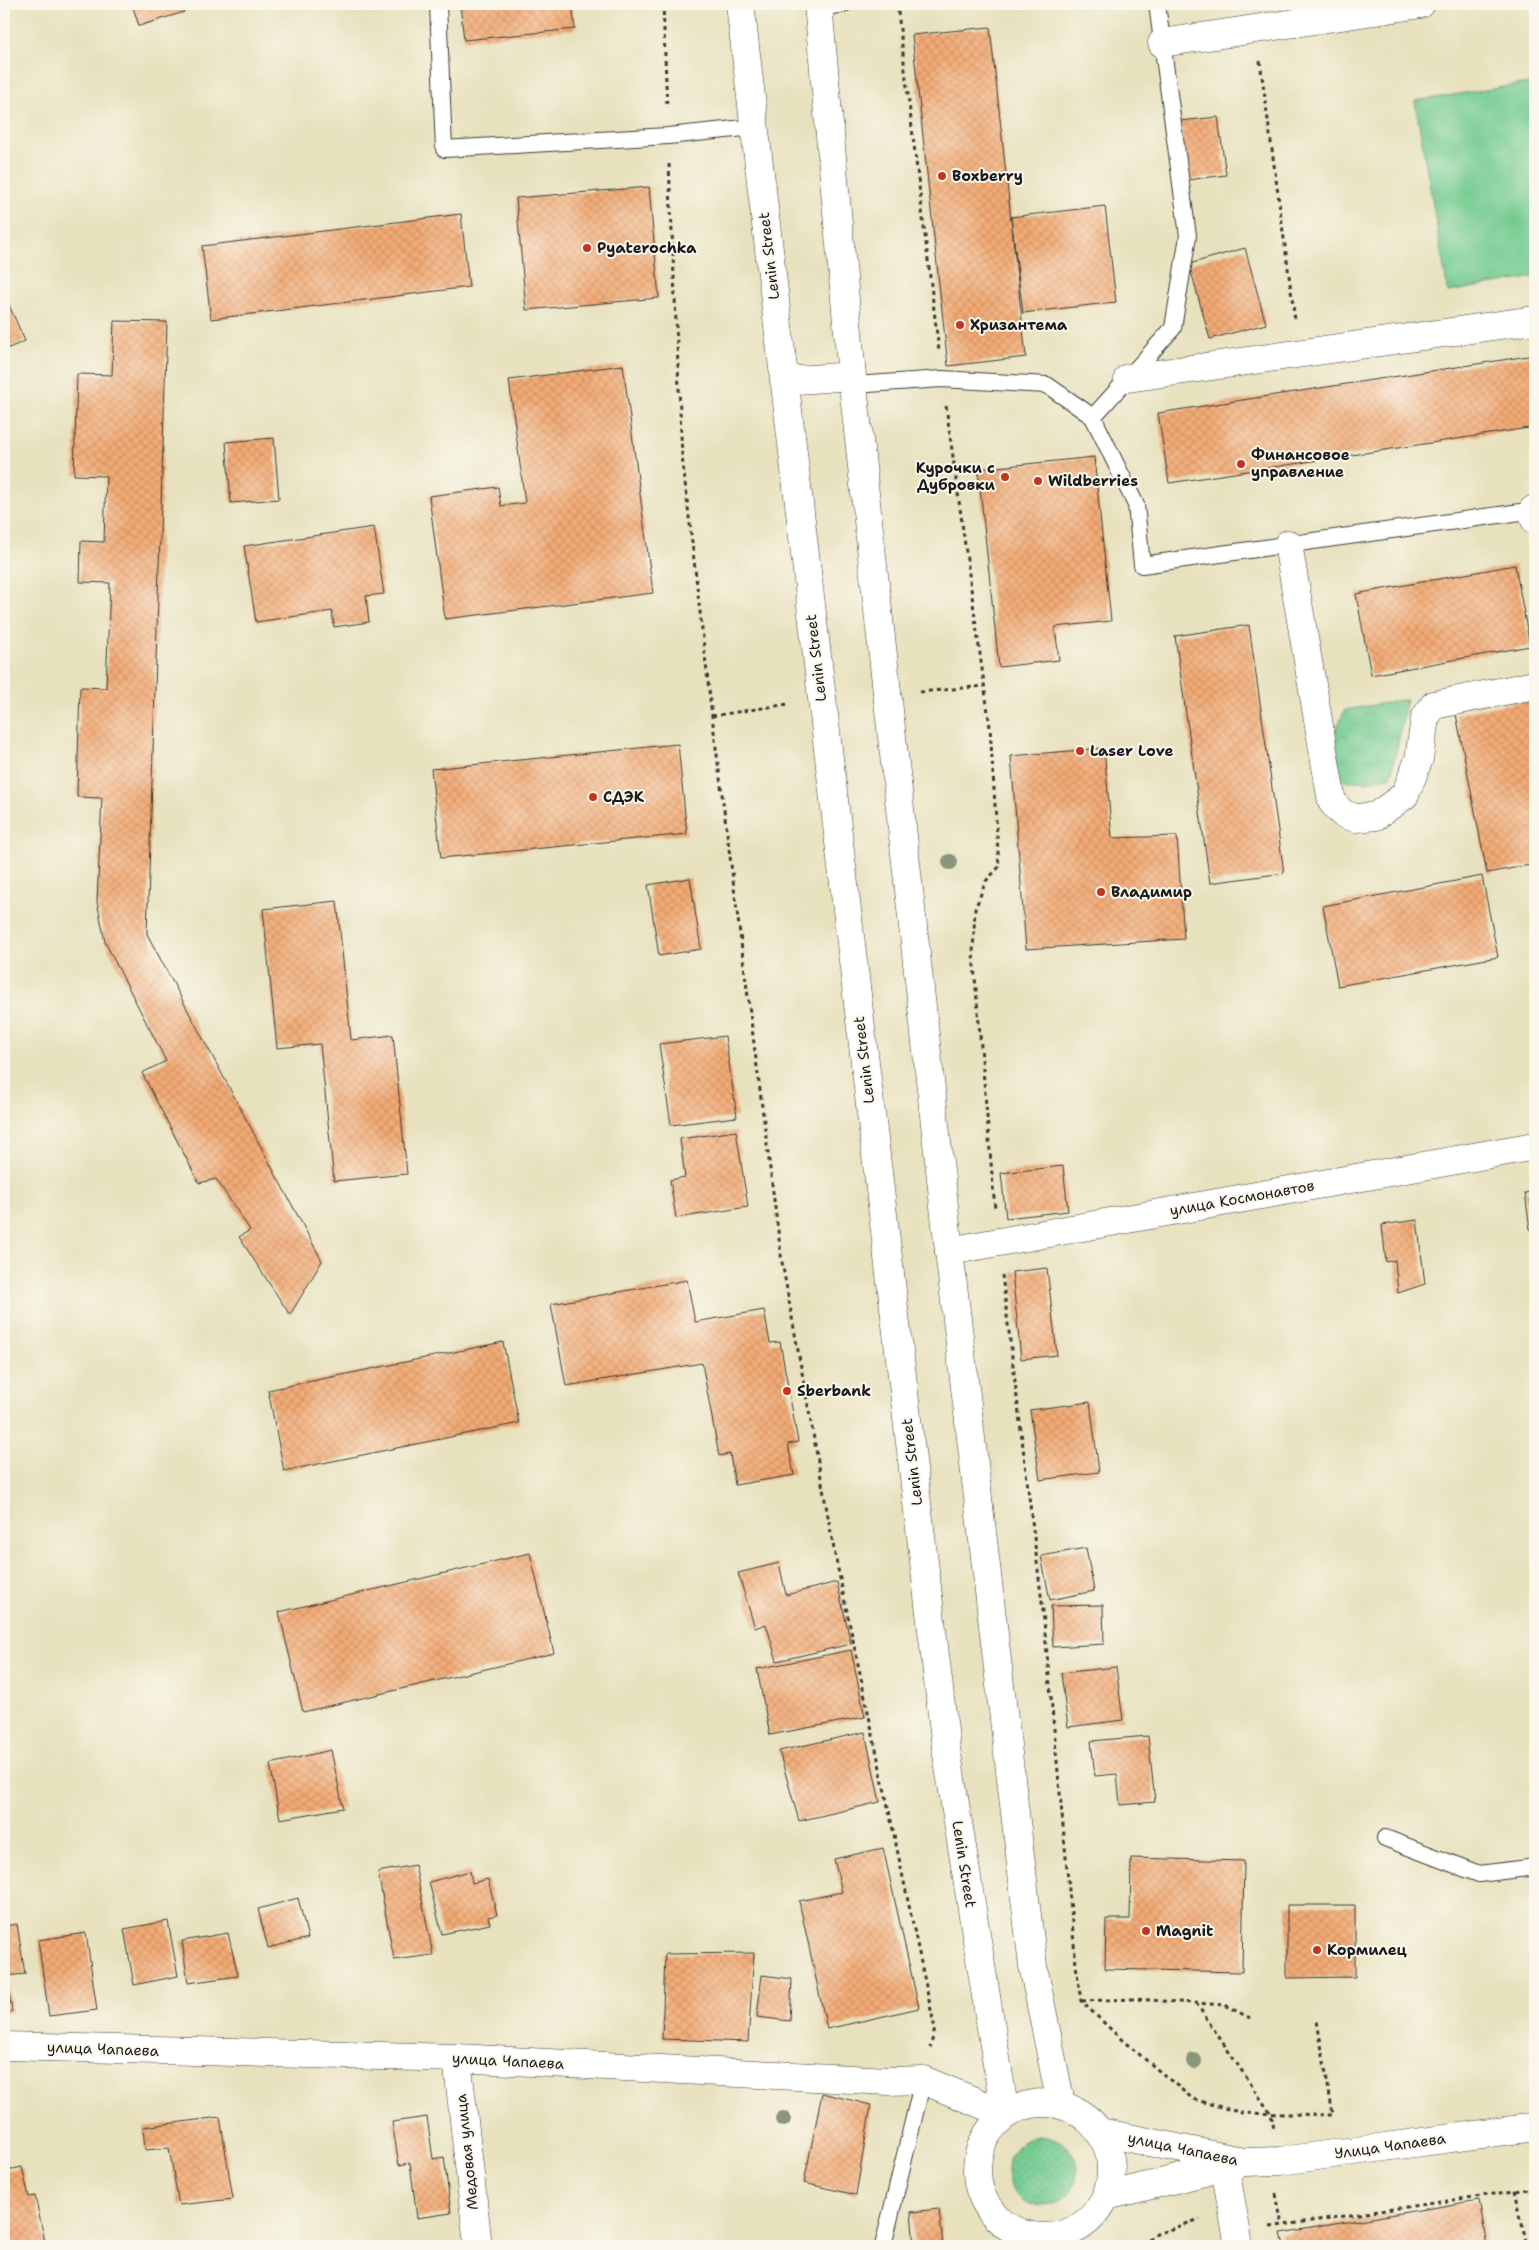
<svg xmlns="http://www.w3.org/2000/svg" width="1539" height="2250" font-family="'Shantell Sans',sans-serif">
<defs>
<pattern id="grass-dots" width="8" height="8" patternUnits="userSpaceOnUse" patternTransform="scale(1.25)"><rect width="8" height="8" fill="#73cb90"/><path d="M2 2h.1M6 6h.1" fill="none" stroke="#63ae7c" stroke-width="1.8" stroke-linecap="round"/></pattern>
<pattern id="park-crowns" width="20" height="18" patternUnits="userSpaceOnUse" patternTransform="scale(1.25)"><rect width="20" height="18" fill="#73cb90"/><path d="M2 6a3 3 0 1 1 6 0M12 15a3 3 0 1 1 6 0" fill="none" stroke="#63ae7c"/></pattern>
<pattern id="building-cross-hatch" width="8" height="8" patternUnits="userSpaceOnUse" patternTransform="scale(1.25)"><rect width="8" height="8" fill="#f3ab75"/><path d="M0 0l8 8M0 8l8-8" fill="none" stroke="#d09365"/></pattern>
</defs>
<rect width="100%" height="100%" fill="#fbf7ec"/>
<filter id="ink" filterUnits="userSpaceOnUse"><feTurbulence type="fractalNoise" baseFrequency=".02" numOctaves="2"/><feDisplacementMap in="SourceGraphic" scale="10" xChannelSelector="R" yChannelSelector="G"/><feConvolveMatrix kernelMatrix="1 2 1 2 8 2 1 2 1" color-interpolation-filters="sRGB"/></filter>
<filter id="wash" filterUnits="userSpaceOnUse"><feTurbulence type="fractalNoise" baseFrequency=".0096" numOctaves="4" result="noise"/><feDisplacementMap in="SourceGraphic" scale="20" xChannelSelector="R" yChannelSelector="G"/><feGaussianBlur stdDeviation="1.12" result="paint"/><feColorMatrix in="noise" values="0 0 0 0 0 0 0 0 0 0 0 0 0 0 0 0 0 1.4 0 .05"/><feComposite in="paint" operator="in"/></filter>
<g filter="url(#wash)">
<rect width="100%" height="100%" fill="#e7e1bd"/>
<path fill="url(#grass-dots)" stroke="#487456" d="M1007 2171a35 35 0 1 1 70 0a35 35 0 1 1-70 0Z"/>
<path fill="url(#park-crowns)" stroke="#487456" d="M1407,699L1391,776L1365,782L1343,780C1328,751 1331,738 1345,710Z"/>
<path fill="#73cb90" stroke="#487456" d="M1535,82V277L1448,292L1415,101Z"/>
<g id="blocks">
<path fill="url(#building-cross-hatch)" d="M132,4H181L184,12L139,26Z
M460,4H572L575,29L464,40Z
M1285,4H1302V5L1285,7Z
M990,27L1026,357L948,366L912,35Z
M1218,117L1226,175L1188,180L1180,121Z
M649,187L659,298L526,310L516,198Z
M1105,206L1116,302L1023,313L1011,217Z
M461,214L469,287L211,319L202,246Z
M1245,248L1266,324L1210,339L1189,264Z
M4,294L25,341L4,350Z
M114,321L167,322L147,934L322,1261L290,1315L239,1237L250,1230L216,1179L199,1183L142,1073L166,1061L105,942L97,901L102,798L77,797L80,687L106,688L110,583L80,582L81,541L104,542L106,476L74,475L77,374L112,375Z
M1535,355V427L1169,483L1158,413Z
M623,365L653,593L445,619L429,496L498,487L501,506L525,503L509,380Z
M274,438L279,499L231,503L226,442Z
M1094,457L1111,621L1055,627L1059,660L999,667L978,469Z
M374,527L384,594L366,596L369,622L334,627L332,611L256,622L244,546Z
M1515,565L1530,646L1371,675L1356,594Z
M1249,625L1284,873L1210,883L1175,636Z
M1535,699V864L1487,873L1456,714Z
M678,744L687,834L441,858L431,769Z
M1104,748L1112,838L1177,836L1184,939L1026,949L1011,756Z
M1482,876L1498,957L1338,986L1323,906Z
M690,878L701,949L659,956L648,885Z
M337,901L351,1040L393,1035L407,1174L334,1181L320,1044L277,1048L263,909Z
M725,1036L737,1117L671,1125L659,1044Z
M736,1131L748,1207L676,1218L670,1180L685,1177L680,1139Z
M1063,1166L1068,1211L1006,1218L1001,1173Z
M1535,1191V1229H1530L1525,1193Z
M1417,1220L1425,1284L1398,1293L1395,1260L1386,1262L1382,1225Z
M1047,1268L1057,1355L1021,1359L1012,1272Z
M687,1280L695,1322L764,1310L770,1343L780,1342L798,1442L788,1444L794,1475L735,1485L730,1454L719,1456L702,1363L566,1386L551,1304Z
M503,1342L519,1423L284,1471L268,1390Z
M1090,1402L1099,1472L1040,1480L1030,1410Z
M1086,1548L1094,1591L1050,1600L1041,1556Z
M530,1553L554,1653L303,1712L279,1612Z
M779,1563L786,1595L837,1582L851,1644L777,1661L766,1624L755,1628L738,1573Z
M1103,1605L1104,1644L1053,1647L1051,1606Z
M851,1650L865,1717L770,1735L757,1669Z
M1116,1667L1123,1720L1068,1727L1061,1673Z
M865,1732L880,1802L799,1821L779,1751Z
M1148,1736L1155,1802L1120,1805L1117,1774L1095,1776L1091,1741Z
M331,1750L343,1808L280,1819L270,1764Z
M883,1848L919,2008L827,2029L799,1901L842,1892L834,1859Z
M1131,1858L1244,1861L1242,1972L1105,1969L1106,1919H1130Z
M415,1865L433,1955L394,1960L378,1872Z
M470,1871L472,1883L488,1879L497,1915L488,1917L490,1924L442,1934L429,1882Z
M298,1898L308,1938L268,1948L258,1909Z
M1287,1905H1355V1977L1287,1978Z
M168,1921L178,1976L134,1985L124,1929Z
M17,1924L25,1974L7,1976L12,2012L4,2013V1926Z
M86,1933L97,2010L49,2016L38,1940Z
M228,1933L238,1976L188,1983L182,1941Z
M754,1953L748,2042L662,2039L665,1954Z
M762,1975L792,1979L790,2021L757,2017Z
M822,2093L871,2105L856,2195L804,2183Z
M220,2117L233,2199L179,2205L169,2148L145,2150L143,2127Z
M427,2117L433,2159L444,2157L451,2213L417,2218L410,2163L399,2165L392,2122Z
M22,2167L29,2197L35,2196L46,2246H4V2171Z
M1479,2200L1487,2246H1284L1281,2233Z
M939,2209L943,2246H914L911,2212Z"/>
</g>
</g>
<g filter="url(#ink)">
<use href="#blocks" fill-opacity="0" stroke="#3a3a34" stroke-width="1"/>
<g fill="none" stroke-linecap="round" stroke-linejoin="round">
<g stroke="#3a3a34" stroke-width="18">
<path id="service" d="M438,4L444,149L668,136L754,127
M819,8L844,4
M854,385L942,379L1047,385L1093,417L1136,505L1142,565L1535,510
M1093,417L1173,328L1188,236L1157,4
M1385,1838L1479,1874L1535,1867
M883,2246L923,2080"/>
</g>
<g stroke="#3a3a34" stroke-width="29">
<path id="minor" d="M1162,43L1421,4
M1128,378L1535,320
M1533,510L1535,520
M1288,544L1332,802L1343,814L1356,818L1376,816L1405,795L1419,759L1425,718L1434,705L1535,685
M949,1251L1535,1146
M4,2046L457,2058L889,2081L923,2080L1005,2114
M457,2058L478,2246
M1100,2132L1236,2160
M1225,2168L1239,2246
M1107,2196L1245,2162L1280,2161L1535,2127"/>
</g>
<g stroke="#3a3a34" stroke-width="29">
<path id="secondary" d="M740,4L946,1748L1005,2114
M818,4L852,376L949,1251L1033,1966L1061,2104
M784,381L852,376
M977 2170a67 67 0 1 1 134 0a67 67 0 1 1-134 0Z"/>
</g>
<path stroke="#3a3a34" stroke-width="3" stroke-dasharray="4 4" stroke-linecap="butt" d="M663,4L667,108
M897,4L939,351
M1260,61L1295,320
M669,164L682,456L712,716L782,1262L835,1555L935,2029L930,2048
M946,406L990,727L999,867L986,881L975,909L973,954L995,1209
M920,692L984,686
M712,716L788,704
M1002,1275L1043,1611L1076,1965L1081,2001L1122,2040L1193,2099L1242,2113L1333,2115L1317,2021
M1082,2001L1133,1999L1225,2005L1250,2018
M1196,2003L1271,2114L1274,2129
M1515,2191L1527,2246
M1276,2194L1282,2225
M1270,2227L1535,2188
M1143,2246L1154,2235L1200,2219"/>
<use href="#service" stroke="#fff" stroke-width="16"/>
<use href="#minor" stroke="#fff" stroke-width="28"/>
<use href="#secondary" stroke="#fff" stroke-width="28"/>
</g>
<g fill="#88967b">
<circle cx="950" cy="862" r="8"/>
<circle cx="1194" cy="2061" r="8"/>
<circle cx="783" cy="2119" r="8"/>
</g>
</g>
<g fill="#c8321e" stroke="#fbf7ec" stroke-width="2">
<circle cx="942" cy="176" r="5"/>
<circle cx="587" cy="248" r="5"/>
<circle cx="960" cy="325" r="5"/>
<circle cx="1241" cy="464" r="5"/>
<circle cx="1005" cy="477" r="5"/>
<circle cx="1038" cy="481" r="5"/>
<circle cx="1080" cy="751" r="5"/>
<circle cx="593" cy="797" r="5"/>
<circle cx="1101" cy="892" r="5"/>
<circle cx="787" cy="1391" r="5"/>
<circle cx="1146" cy="1931" r="5"/>
<circle cx="1317" cy="1950" r="5"/>
</g>
<g text-anchor="middle" dominant-baseline="central" stroke-width="4" stroke-linejoin="round" paint-order="stroke">
<g font-size="15" font-weight="bold" fill="#1c1c1c" stroke="#fbf7ec" text-anchor="start">
<text x="952" y="176">Boxberry</text>
<text x="597" y="248">Pyaterochka</text>
<text x="970" y="325">Хризантема</text>
<text x="1251" y="455">Финансовое<tspan x="1251" dy="17">управление</tspan></text>
<text x="995" y="468" text-anchor="end">Курочки с<tspan x="995" dy="17">Дубровки</tspan></text>
<text x="1048" y="481">Wildberries</text>
<text x="1090" y="751">Laser Love</text>
<text x="603" y="797">СДЭК</text>
<text x="1111" y="892">Владимир</text>
<text x="797" y="1391">Sberbank</text>
<text x="1156" y="1931">Magnit</text>
<text x="1327" y="1950">Кормилец</text>
</g>
<g font-size="15" fill="#1c1c1c" stroke="#fbf7ec">
<text transform="translate(769 256) rotate(-97)">Lenin Street</text>
<text transform="translate(816 658) rotate(-97)">Lenin Street</text>
<text transform="translate(864 1060) rotate(-97)">Lenin Street</text>
<text transform="translate(1242 1198) rotate(-10)">улица Космонавтов</text>
<text transform="translate(912 1462) rotate(-97)">Lenin Street</text>
<text transform="translate(964 1864) rotate(81)">Lenin Street</text>
<text transform="translate(103 2049) rotate(2)">улица Чапаева</text>
<text transform="translate(508 2061) rotate(3)">улица Чапаева</text>
<text transform="translate(1390 2146) rotate(-8)">Улица Чапаева</text>
<text transform="translate(1183 2149) rotate(12)">улица Чапаева</text>
<text transform="translate(467 2152) rotate(-96)">Медовая улица</text>
</g>
</g>
<rect width="1539" height="2250" fill="none" stroke="#fbf7ec" stroke-width="20"/>
</svg>
